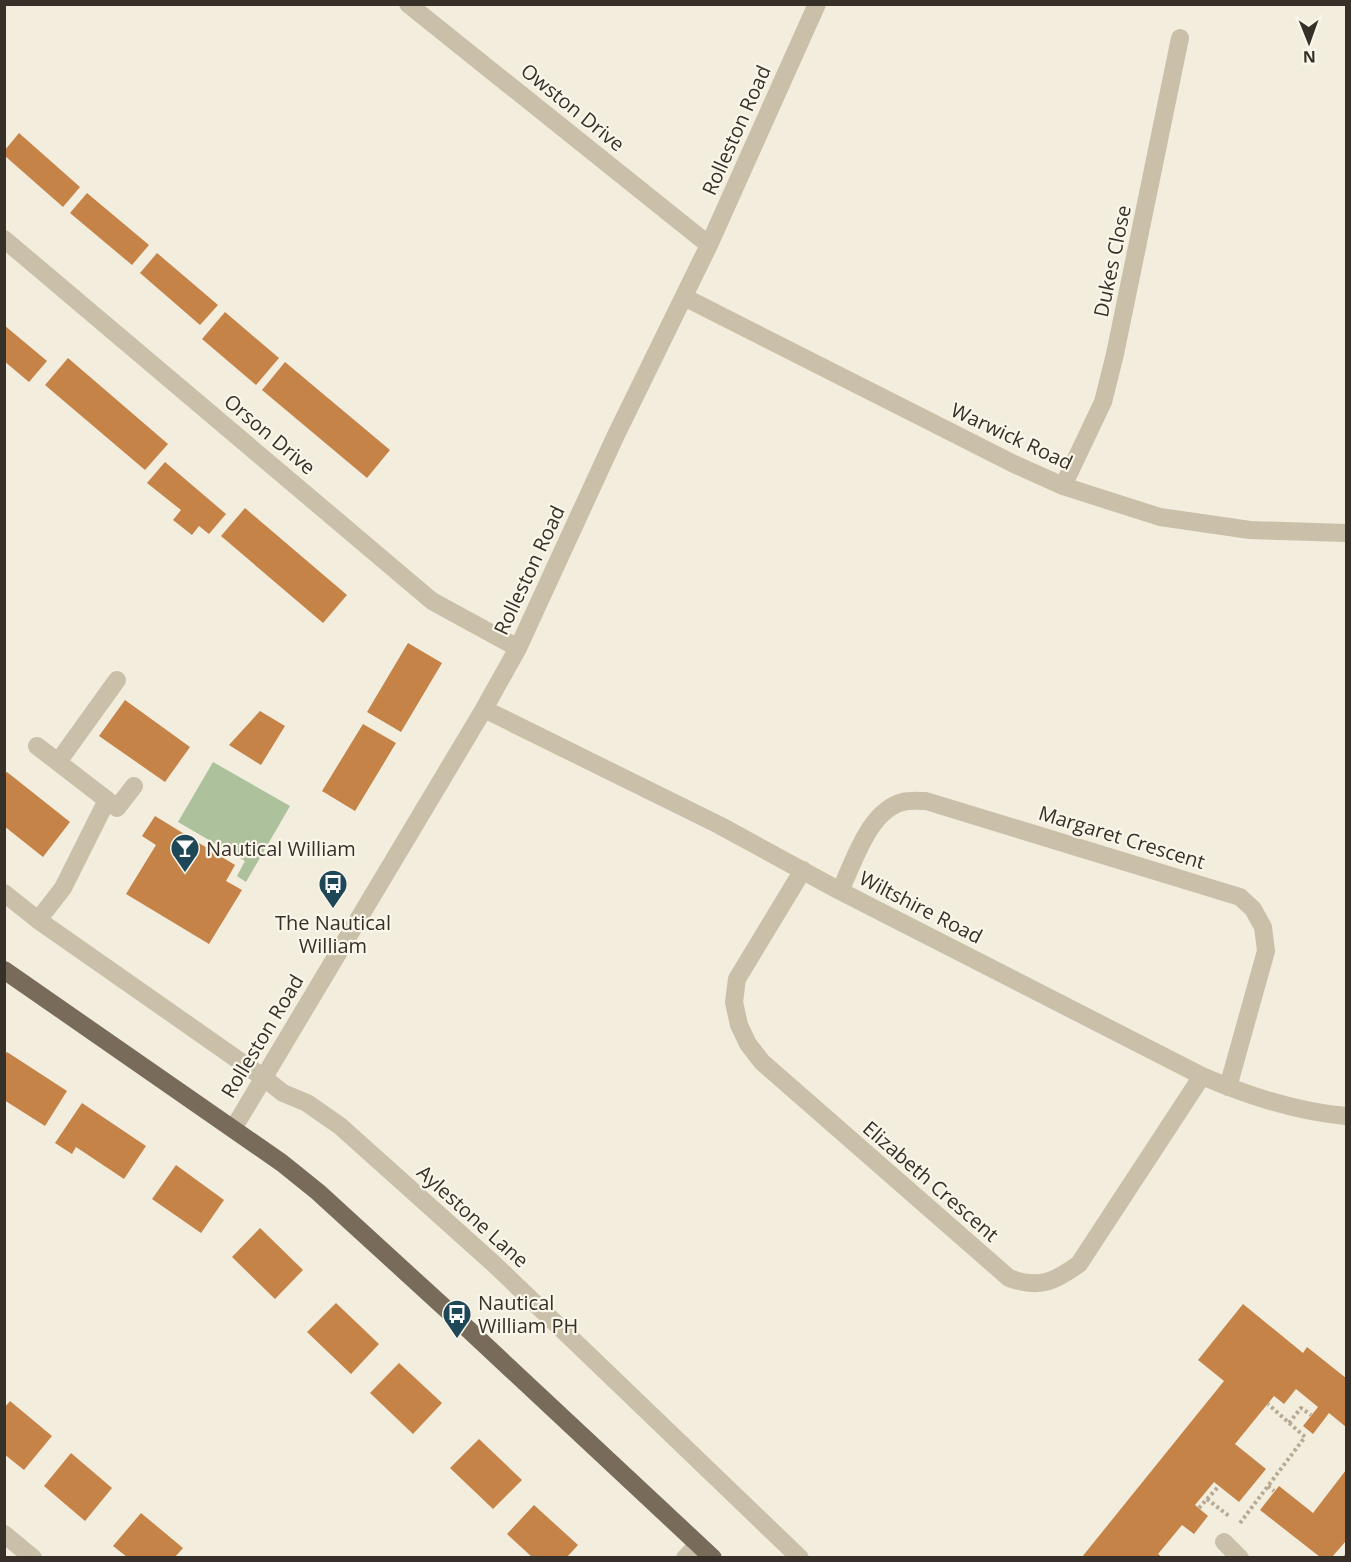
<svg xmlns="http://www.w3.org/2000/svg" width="1351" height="1562" font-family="'Open Sans',sans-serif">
<rect width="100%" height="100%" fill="#f2eddd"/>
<path fill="#adc19d" d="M213,762L290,806L246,882L237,876L245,861L178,822Z"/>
<path fill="#c58348" d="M19,133L80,187L63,207L5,156V150Z
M87,193L149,245L132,265L70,213Z
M157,253L218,305L200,325L140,273Z
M225,312L279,358L256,385L202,339Z
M4,325L47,361L29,382L4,361Z
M68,358L168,444L145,470L45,385Z
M285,362L390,450L367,478L262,390Z
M165,462L226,514L209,534L199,526L192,535L173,520L181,510L147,483Z
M245,508L347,595L323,623L221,536Z
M408,643L442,663L401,732L367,712Z
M125,700L190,747L165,782L99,736Z
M260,711L285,726L261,765L229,745Z
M363,724L396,743L355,811L322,791Z
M7,772L70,822L43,857L4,826V775Z
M155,816L235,865L226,881L242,890L209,944L126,894L156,845L142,836Z
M7,1052L67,1091L45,1126L4,1100V1056Z
M82,1103L146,1146L124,1179L76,1147L72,1154L55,1143Z
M176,1165L224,1200L201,1233L152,1199Z
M260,1228L303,1270L275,1299L232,1257Z
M336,1303L379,1344L351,1374L307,1332Z
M1243,1304L1303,1353L1307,1347L1346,1378V1427L1329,1413L1313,1434L1303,1426L1318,1407L1296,1389L1284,1404L1274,1396L1235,1444L1266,1469L1239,1502L1214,1482L1195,1505L1208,1516L1194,1534L1182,1525L1158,1554L1162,1557H1082L1224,1381L1198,1360Z
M399,1363L442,1403L413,1434L370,1393Z
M10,1401L52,1436L24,1470L4,1454V1408Z
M479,1439L522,1480L493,1509L450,1468Z
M71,1453L112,1488L85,1521L44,1486Z
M1346,1470V1541L1332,1557H1320L1260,1510L1279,1486L1313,1513Z
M534,1505L578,1545L567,1557H532L507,1534Z
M141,1513L183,1548L175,1557H127L113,1546Z"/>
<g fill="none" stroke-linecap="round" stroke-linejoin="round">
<path stroke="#b6aa93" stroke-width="4" stroke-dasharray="3 3" stroke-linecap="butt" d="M1289,1423L1301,1408L1311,1415
M1268,1486L1274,1491
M1207,1499L1219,1486
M1199,1508L1207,1499L1229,1516
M1240,1523L1305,1437L1268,1404
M1345,1558L1346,1555"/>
<path stroke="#cac0a9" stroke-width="18" d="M408,4L709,245
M4,239L432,601L518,648
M684,297L1014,464L1063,486L1160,517L1250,530L1346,533
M1063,486L1103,402L1115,354L1180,38
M484,709L719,825L840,891L1202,1076C1246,1095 1299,1112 1346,1116
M37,746L107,800L63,888L38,920
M58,762L117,680
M107,800L117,808L134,786
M803,870L737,979L734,1002L739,1025L748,1044L762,1062L1009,1278C1039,1289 1054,1282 1079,1264L1202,1076
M840,891C854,862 869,810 903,802C910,800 919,801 926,801L1240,897L1253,909L1263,927L1266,951L1228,1087
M4,893L38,920L264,1078L283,1093L307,1103L340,1126L494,1264L800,1558
M233,1129L484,709L518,648L616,435L709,245L817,4
M4,1534L33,1558
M1224,1542L1240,1558
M685,1558L698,1544"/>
<path stroke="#796b5a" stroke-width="18" d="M4,970L282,1163L318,1192L469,1330L713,1558"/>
</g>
<defs>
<g id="bar-pin" transform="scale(1.5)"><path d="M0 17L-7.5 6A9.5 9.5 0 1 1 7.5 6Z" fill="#1e4758" stroke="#faf6e9"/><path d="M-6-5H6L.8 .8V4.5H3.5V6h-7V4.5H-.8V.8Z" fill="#fff"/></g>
<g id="bus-pin" transform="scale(1.5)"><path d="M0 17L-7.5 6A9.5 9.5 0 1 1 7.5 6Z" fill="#1e4758" stroke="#faf6e9"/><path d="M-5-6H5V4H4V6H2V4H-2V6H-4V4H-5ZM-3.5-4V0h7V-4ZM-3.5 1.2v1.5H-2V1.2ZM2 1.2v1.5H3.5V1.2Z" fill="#fff"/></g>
</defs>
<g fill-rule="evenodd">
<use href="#bar-pin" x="185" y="848"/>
<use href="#bus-pin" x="333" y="884"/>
<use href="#bus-pin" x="457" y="1314"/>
</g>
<g text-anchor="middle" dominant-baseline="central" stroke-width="4.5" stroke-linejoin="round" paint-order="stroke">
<g font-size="20" fill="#373029" stroke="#faf6e9">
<text transform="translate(573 107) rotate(39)">Owston Drive</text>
<text transform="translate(736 130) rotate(-66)">Rolleston Road</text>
<text transform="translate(1112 261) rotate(-78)">Dukes Close</text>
<text transform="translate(270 434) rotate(40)">Orson Drive</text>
<text transform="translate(1012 436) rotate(25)">Warwick Road</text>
<text transform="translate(529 570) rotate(-65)">Rolleston Road</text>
<text transform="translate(1122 837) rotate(17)">Margaret Crescent</text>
<text transform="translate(921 907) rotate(27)">Wiltshire Road</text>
<text transform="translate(262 1036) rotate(-59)">Rolleston Road</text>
<text transform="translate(931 1181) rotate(41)">Elizabeth Crescent</text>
<text transform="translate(473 1216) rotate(42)">Aylestone Lane</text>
</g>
<g font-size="20" fill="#373029" stroke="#faf6e9" text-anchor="start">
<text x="206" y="848">Nautical William</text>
<text x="333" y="922" text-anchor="middle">The Nautical<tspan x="333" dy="23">William</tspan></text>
<text x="478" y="1302">Nautical<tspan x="478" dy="23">William PH</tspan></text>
</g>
</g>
<rect width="1351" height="1562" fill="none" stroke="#373029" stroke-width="12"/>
<g transform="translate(1309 42) rotate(179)" stroke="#faf6e9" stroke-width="4.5" paint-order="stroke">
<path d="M0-4.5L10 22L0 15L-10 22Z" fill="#373029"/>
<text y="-9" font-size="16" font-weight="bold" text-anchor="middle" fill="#373029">N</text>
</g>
</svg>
